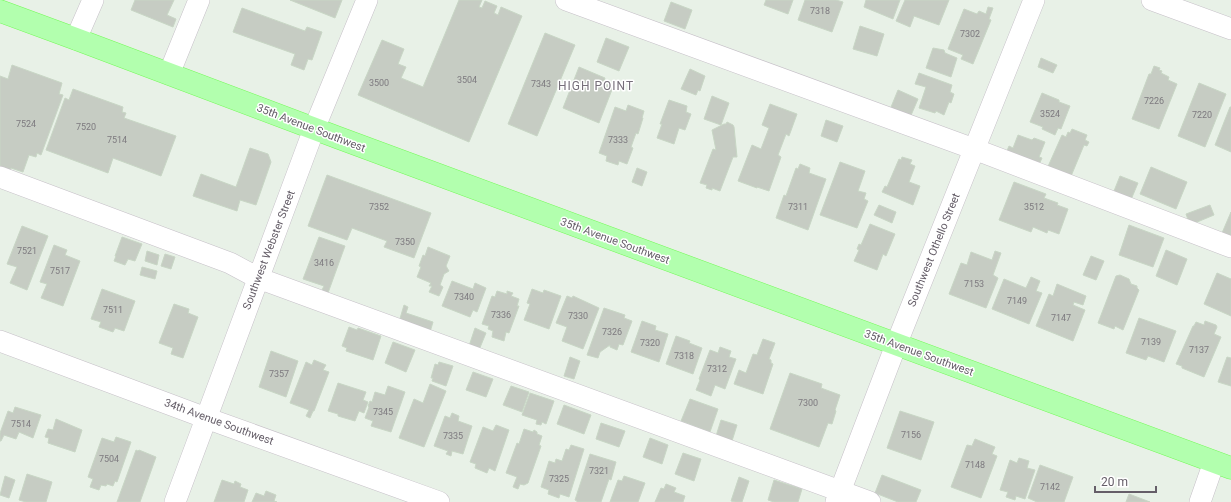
<svg xmlns="http://www.w3.org/2000/svg" width="1231" height="502" font-family="Roboto,sans-serif">
<rect width="100%" height="100%" fill="#e8f1e7"/>
<path fill="#c6ccc3" stroke="#c8d6c5" d="M135,0H174L167,15L176,19L173,27L131,10Z
M290,0H342L335,18Z
M459,0H482L479,7L482,8L485,1L497,6L494,13L498,15L501,7L522,16L469,142L358,95L382,40L404,49L398,64L406,67L401,78L423,87Z
M766,0H793L788,14L764,5Z
M805,0H836L843,2L832,32L798,20Z
M866,0H900L893,19L864,7Z
M905,0H949L939,25L914,16L910,27L896,21Z
M671,2L692,10L685,29L664,21Z
M988,7L993,8L989,19L991,20L973,64L961,59L963,55L948,49L964,9L977,14L979,11L986,14Z
M242,8L305,31L307,27L322,32L312,60L308,59L304,70L291,65L295,54L233,32Z
M860,26L884,34L877,56L853,49Z
M545,33L575,45L537,136L508,124Z
M606,38L629,47L619,71L597,62Z
M933,48L944,50L945,53L957,58L951,77L926,68Z
M1041,58L1057,65L1053,73L1038,67Z
M12,65L62,83L59,94L63,95L41,155L37,153L36,157L29,155L23,172L11,168L10,171L0,168V76L8,79Z
M1154,66L1160,68L1159,70L1162,71L1161,73L1169,77L1168,80L1177,84L1159,129L1132,119L1149,74H1151Z
M579,67L605,78L603,83L613,87L599,123L563,108Z
M690,69L705,76L700,91L698,90L696,95L681,89Z
M919,73L952,85L950,92L954,94L951,103L949,102L944,115L936,111L935,113L919,108L926,87L915,84Z
M1199,83L1226,94L1205,147L1178,136Z
M73,89L123,107L122,112L126,113L124,118L176,136L161,176L113,158L108,173L46,150L65,98L69,100Z
M898,90L918,99L909,120L889,112Z
M1042,93L1059,100V102L1070,106L1061,129L1058,128L1055,135L1042,129L1043,127L1030,122Z
M712,96L729,103L721,125L704,119Z
M669,100L687,106L686,112L691,114L685,130L679,128L674,144L657,138L662,124H660Z
M770,104L797,114L789,136L786,134L778,155L781,157L769,191L757,187V188L738,181L752,145L761,149L769,128L762,125Z
M628,105L644,111L642,118H643L638,134L636,133L631,147L633,148L627,164L619,161L618,165L606,161L607,156L599,153L615,107L626,111Z
M1230,107H1231V152L1215,145Z
M826,120L843,126L837,142L821,136Z
M727,122L733,125L734,127L737,157H733L720,191L712,188V190L706,188L707,185L700,183L713,149L716,150L712,130L724,124H726Z
M1072,129L1087,135L1085,140L1089,142L1087,146L1084,145L1069,181L1046,171L1062,135L1066,137L1068,132L1070,133Z
M1018,135L1032,140L1034,138L1045,142L1039,157L1042,158L1037,169L1006,153L1009,146L1013,148Z
M250,148L268,154L271,162L256,205L240,200L237,211L193,196L201,174L236,187Z
M902,157L912,160L910,164L915,166L909,182L920,186L913,205L882,192L885,186L887,187L899,159L901,160Z
M840,162L865,171L858,191L866,193L864,199L868,201L857,228L820,215Z
M800,164L810,168L809,173L826,179L808,230L776,218L784,195L786,196L796,168L798,169Z
M1151,167L1187,182L1176,209L1140,194Z
M637,168L647,172L642,186L632,182Z
M327,175L431,213L414,258L384,247L387,241L352,228L347,240L308,226Z
M1120,176L1138,183L1130,202L1112,196Z
M1014,182L1046,194L1044,198L1058,203L1057,205L1068,209L1059,234L1048,230L1047,233L1033,227L1031,232L999,220Z
M879,205L896,212L892,223L874,215Z
M1210,205L1214,215L1190,225L1186,214Z
M1231,212V237L1222,233Z
M870,224L895,234L886,256L883,254L877,270L854,261L859,250L857,249L859,244L861,245Z
M1129,225L1164,238L1153,267L1119,255Z
M22,226L48,236L27,290L10,283L17,267L7,264Z
M122,237L142,244L135,261L128,259L125,265L114,261L116,256H115Z
M319,237L345,246L328,293L322,290L324,286L303,279Z
M54,245L67,250L65,255L80,261L63,306L41,298L47,284L40,282Z
M428,247L450,256L446,266L449,271L444,274L440,285L443,287L439,296L429,292L432,286H429L431,283L417,277L421,267L419,266L423,255L425,256Z
M1166,250L1187,259L1177,285L1156,276Z
M147,251L159,255L157,265L145,261Z
M995,251L1001,253L993,275L998,278L986,308L949,294L961,263L967,265L971,252L992,260Z
M165,254L175,257L171,269L161,266Z
M1091,256L1104,261L1096,280L1083,275Z
M142,267L157,271L155,279L140,275Z
M1217,273L1231,279V316L1204,304Z
M1120,275L1129,279L1131,284L1137,286V288L1139,290L1123,330L1115,326L1114,329L1098,323L1116,276Z
M1031,277L1040,281L1036,291L1042,293L1029,324L992,309L1004,279L1026,288Z
M452,281L473,289L475,283L486,288L477,312L473,310L470,317L442,306Z
M1057,284L1086,296L1083,305L1074,302L1073,305L1085,310L1073,341L1036,326L1049,294L1053,296Z
M102,289L135,301L124,331L115,328L113,332L99,327L101,322L91,319Z
M532,289L543,293L544,290L561,296L549,329L524,320L530,304L527,303Z
M497,291L507,294V291L513,293L511,296L519,299L517,306H519L509,333L506,332L504,341L492,337L493,331L488,329L489,326L482,324L492,296L495,297Z
M567,296L572,298L573,296L599,308L583,349L562,341L567,327L556,323Z
M174,304L189,309L188,313L198,317L183,358L171,354L173,348L159,343Z
M404,305L408,307L406,313L433,322L430,332L399,322Z
M604,308L625,315L624,318L632,321L623,345L619,344L617,350L610,347V345L600,352L598,358L587,355Z
M1139,318L1176,331L1164,362L1148,356L1146,360L1126,353Z
M642,321L656,326L655,330L668,334L659,362L631,352Z
M1205,321L1216,325L1217,327L1214,334L1221,337L1204,377L1182,368V366L1176,364L1193,326H1194L1196,322L1204,325Z
M349,327L357,330L358,328L381,336L373,360L346,351L347,348L342,346Z
M475,328L486,333L479,350L469,346Z
M676,336L690,341L689,343L702,348L693,374L666,364Z
M763,339L775,343L769,359L771,360V363L773,364L763,394L734,384L739,370L746,373L753,354L757,355Z
M393,342L415,350L406,372L385,363Z
M720,347L731,351L729,357L736,359L725,389L715,385L711,396L696,390L700,380L699,379L710,350L718,353Z
M271,351L298,361L286,397L259,387Z
M570,357L580,361L574,379L564,376Z
M1227,357L1231,358V386L1218,382Z
M314,360L326,365L323,370L329,372L314,411H313L310,418L306,416L309,410L290,403L306,362L312,365Z
M439,362L453,366L446,386L432,381L433,378H431L435,364L438,365Z
M473,372L493,379L486,397L466,390Z
M790,373L822,384L821,388L840,395L835,410L836,411L832,424L828,423L819,447L770,429Z
M338,383L366,392L363,400L368,402L364,413L359,411L355,421L338,416V414L328,411Z
M430,384L446,391L424,447L399,438L414,399L423,403Z
M388,386L405,392L391,432L371,426L373,421L365,418L369,407L368,406L370,401L372,402L375,392L385,395Z
M511,386L529,392L522,412L503,405Z
M530,393L554,401L546,424L542,422L541,425L536,424L537,420L522,415Z
M690,399L718,409L710,432L681,421Z
M564,405L591,415L584,434L557,424Z
M15,407L41,415L33,438L19,432L16,439L4,435L1,441H0V433L8,411L13,413Z
M900,411L934,422L921,460L887,448Z
M452,413L459,416L458,421L472,426L463,454L452,451L451,456L446,454L448,451L434,446L445,416L450,418Z
M56,419L82,430L75,452L48,443L49,438L45,437L48,429L53,430Z
M721,420L737,425L732,441L716,436Z
M601,423L625,431L619,447L596,439Z
M496,425L509,430L495,471L489,468L487,473L475,468L476,464L470,462L483,427L493,431Z
M524,429L533,432L534,430L537,432V434L542,436L539,445L541,446L528,483L524,485L520,484L518,489L513,487L517,477L506,473L517,443L519,444Z
M116,437L131,442L117,482L115,481L113,486L107,484L106,486L101,485L99,490L90,487L93,479L88,477L102,438L114,442Z
M650,438L668,445L662,464L643,457Z
M975,439L995,447L992,454L997,456L981,498L951,487L967,445L972,446Z
M571,445L584,449L569,497L560,494L559,498L548,494L549,490L541,487L549,461L555,463L556,459L562,461L566,449L569,450Z
M136,450L138,451L139,450L156,457L140,502H117Z
M683,453L701,459L694,481L675,474Z
M590,454L616,462L611,480L609,479L601,502H577V501L575,500Z
M1019,458L1029,461L1027,468L1035,470L1025,499L1016,496L1015,500L1006,497L1008,492L1000,490L1010,460L1017,463Z
M1040,465L1073,477L1064,502H1037L1028,498Z
M27,474L52,482L46,502H26L19,500Z
M882,475L921,490L916,502H898L875,493Z
M5,476L15,480L9,498L0,495Z
M624,476L645,483L638,502H610L618,480L622,481Z
M739,477L749,481L742,502H735L731,501Z
M222,480L234,484L235,481L241,484L240,487L248,490L244,502H214Z
M774,480L802,489L798,502H774L768,500Z
M666,484L676,488L674,492L685,496L683,502H655L661,488L664,489Z
M266,491L276,495L274,501L277,502H252L256,493L264,496Z
M1129,494L1150,502H1126Z"/>
<g fill="none" stroke-linecap="round" stroke-linejoin="round">
<g stroke="#c6c0c8" stroke-width="22">
<path id="minor" d="M566,0L974,149L1231,247
M1152,0L1231,29
M76,39L93,0
M169,74L199,0
M0,177L230,263L258,278L870,502
M0,341L206,418L439,502
M175,502L314,129L367,0
M836,502L896,345L1034,0
M1200,502L1214,462"/>
</g>
<g stroke="#73fa57" stroke-width="23">
<path id="major" d="M0,11L76,39L339,138L1231,468"/>
</g>
<use href="#minor" stroke="#fff" stroke-width="21"/>
<use href="#major" stroke="#b2ffae" stroke-width="22"/>
</g>
<g text-anchor="middle" dominant-baseline="central" stroke-width="3" stroke-linejoin="round" paint-order="stroke">
<g font-size="9" fill="#7d7a7f">
<text x="820" y="11">7318</text>
<text x="970" y="34">7302</text>
<text x="467" y="80">3504</text>
<text x="379" y="83">3500</text>
<text x="541" y="84">7343</text>
<text x="1154" y="101">7226</text>
<text x="1050" y="114">3524</text>
<text x="1202" y="115">7220</text>
<text x="26" y="124">7524</text>
<text x="86" y="127">7520</text>
<text x="117" y="140">7514</text>
<text x="618" y="140">7333</text>
<text x="379" y="207">7352</text>
<text x="798" y="207">7311</text>
<text x="1034" y="207">3512</text>
<text x="405" y="242">7350</text>
<text x="27" y="251">7521</text>
<text x="324" y="263">3416</text>
<text x="60" y="271">7517</text>
<text x="974" y="284">7153</text>
<text x="464" y="297">7340</text>
<text x="1017" y="301">7149</text>
<text x="113" y="310">7511</text>
<text x="501" y="315">7336</text>
<text x="578" y="316">7330</text>
<text x="1061" y="318">7147</text>
<text x="612" y="332">7326</text>
<text x="1151" y="342">7139</text>
<text x="650" y="343">7320</text>
<text x="1199" y="350">7137</text>
<text x="684" y="356">7318</text>
<text x="717" y="369">7312</text>
<text x="279" y="374">7357</text>
<text x="808" y="403">7300</text>
<text x="383" y="412">7345</text>
<text x="21" y="424">7514</text>
<text x="911" y="435">7156</text>
<text x="453" y="436">7335</text>
<text x="109" y="459">7504</text>
<text x="975" y="465">7148</text>
<text x="599" y="471">7321</text>
<text x="559" y="479">7325</text>
<text x="1050" y="487">7142</text>
</g>
<g font-size="11" fill="#655e68" stroke="#fff">
<text transform="translate(311 128) rotate(21)">35th Avenue Southwest</text>
<text transform="translate(615 241) rotate(20)">35th Avenue Southwest</text>
<text transform="translate(269 250) rotate(-69)">Southwest Webster Street</text>
<text transform="translate(934 250) rotate(-68)">Southwest Othello Street</text>
<text transform="translate(919 353) rotate(20)">35th Avenue Southwest</text>
<text transform="translate(219 422) rotate(20)">34th Avenue Southwest</text>
</g>
<g font-size="12" letter-spacing="1" fill="#766f7a" stroke="#fff">
<text x="596" y="86">HIGH POINT</text>
</g>
</g>
<path d="M1095 486v6h61v-6" fill="none" stroke="#655e68" stroke-width="2"/>
<text x="1101" y="486" font-size="12" fill="#655e68" stroke="#ffffff" stroke-width="3" paint-order="stroke">20 m</text>
</svg>
